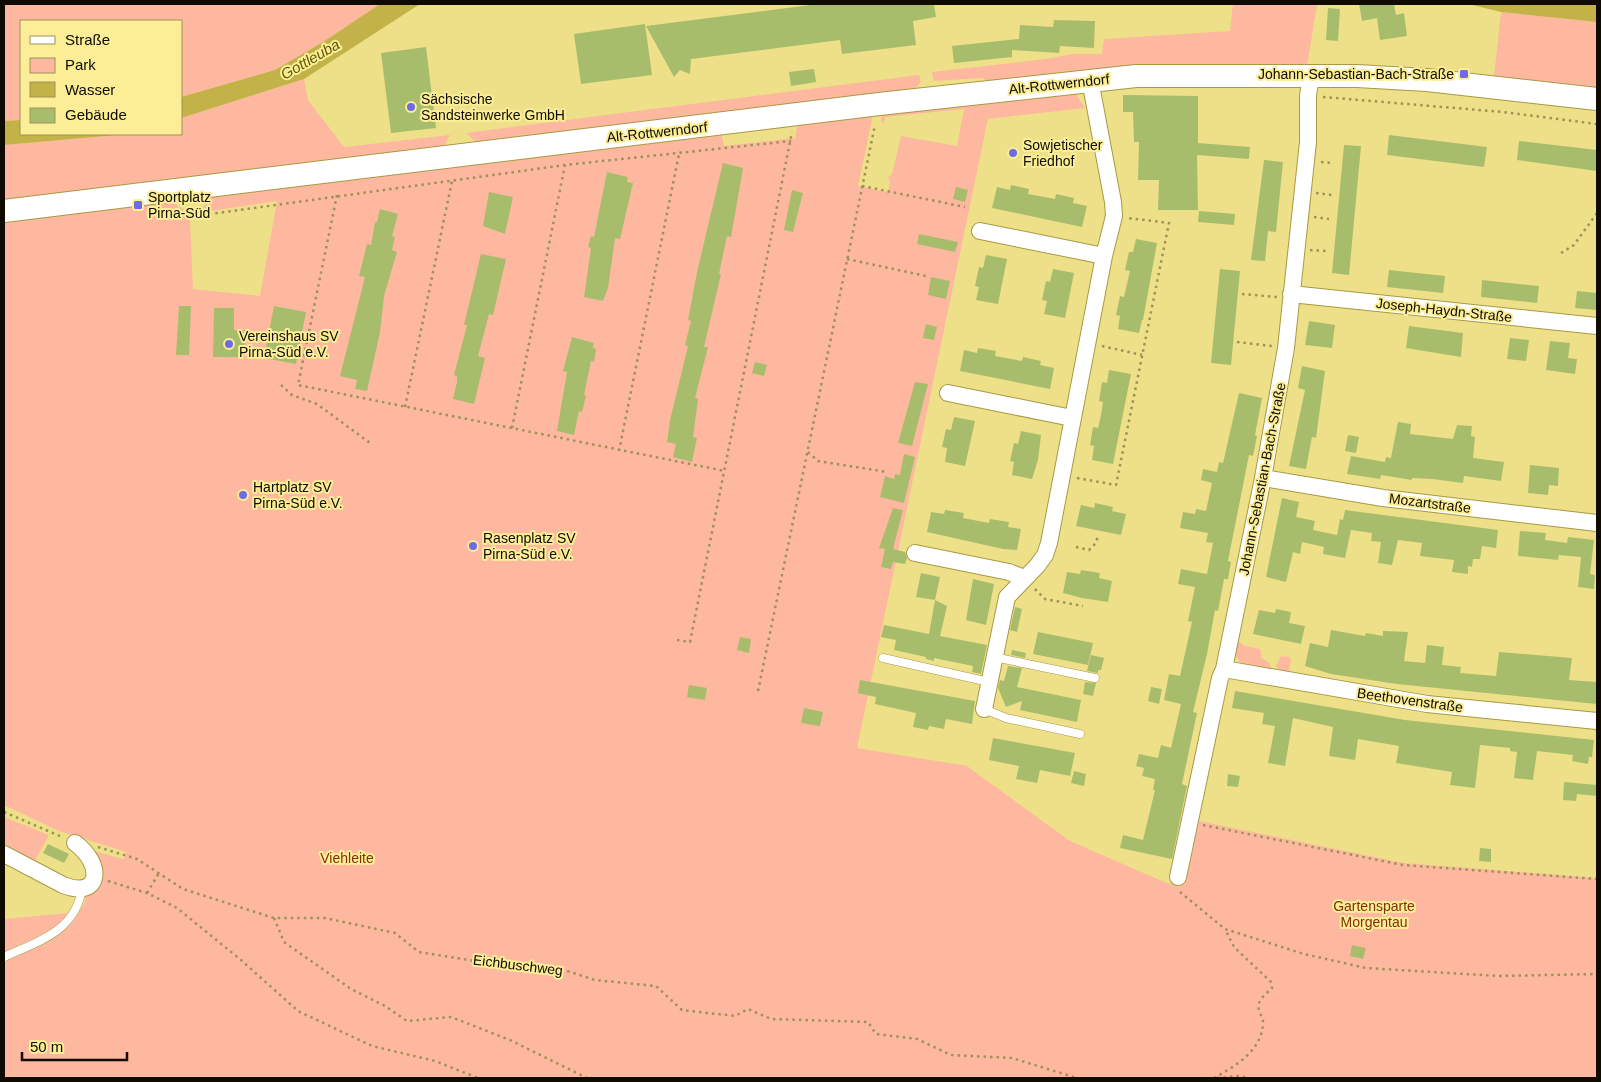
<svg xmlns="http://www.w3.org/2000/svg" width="1601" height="1082" font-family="Helvetica,sans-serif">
<rect width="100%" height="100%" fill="#eee089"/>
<path fill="#fdb89f" d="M4,4H380L323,42L275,70L181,97V21H21V120L4,121Z
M1233,4H1321L1317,5L1307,66L987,82L983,78L934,81L932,72L1046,59L1072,54H1102L1104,39L1230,31Z
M1501,12L1597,22V90L1494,76Z
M919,75L921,81L916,88L479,145L466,133Z
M304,79L308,100L344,147L450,135L444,146L4,202V145L128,134H181V118Z
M1069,91L1076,94L1085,108L988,119L857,748L967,766L1070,841L1162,881L1180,887L1191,829L1199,821L1404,863L1597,878V1078H4V919L68,913L75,918L85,902L89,850L124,859L126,852L59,831L4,805V223L163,202L176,204L179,208L181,207L190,220L193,289L260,296L277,201L204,212L202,210L209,197L721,131L724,146L795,138L798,122L870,112L872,120L858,186L888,192L890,181L888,177L892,174L901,136L957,146L964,109L885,117L884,124L881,121L883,113Z
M1238,641L1245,646L1260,649L1262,658L1269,663L1274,673L1242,665L1235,655Z
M1281,656L1289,657L1291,660L1288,676L1282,675L1276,666Z
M4,817L49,835L32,866L16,857L13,848L4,844Z"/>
<path fill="#c3b247" d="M380,4H420L304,79L181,118V97L275,70L323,42Z
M1468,4H1597V22L1501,12Z
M21,120V134H128L4,145V121Z"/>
<path fill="#a8bd6b" d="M818,4H934L936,17L913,21L916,45L842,54L840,40L691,59L690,74L680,70L674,77L646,26Z
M1359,4H1394L1396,15L1404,13L1407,36L1380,40L1377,18L1362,21Z
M1328,8L1340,9L1338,41L1326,40Z
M1054,20L1095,21L1094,48L1060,46L1059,53L1012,50V57L954,63L952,46L1019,39L1020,25L1053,27Z
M645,24L652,75L581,84L574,34Z
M426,47L436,128L391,133L381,53Z
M814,69L816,82L791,86L789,72Z
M1123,95L1198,96V143L1250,147L1249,159L1197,155L1198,210H1158L1159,180H1138L1139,142H1134L1133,112H1123Z
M1389,135L1487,147L1484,167L1387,155Z
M1519,141L1597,150V171L1517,160Z
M1344,145L1361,146L1349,275L1332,273Z
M1264,160L1283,162L1276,232L1268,231L1265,261L1251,260Z
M723,163L743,168L731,237L727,236L719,274H721L704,347H708L695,398L698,399L693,437L697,438L692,462L673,457L676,444L667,442L670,420L688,346L685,345L691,321L688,320L697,272Z
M607,172L628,177L627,182L633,183L620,239L615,238L608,288L603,301L584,297L591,248L588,247L591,236L594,237Z
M1011,185L1029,189L1028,194L1055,199L1056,194L1074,198L1073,203L1087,206L1082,227L992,208L997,187L1010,190Z
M956,187L968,190L965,202L953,199Z
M792,190L803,193L793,232L784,230Z
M489,192L513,197L505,234L483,226Z
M380,209L398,214L392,236L395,237L392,250L397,252L384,296L380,332L367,391L355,389L357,380L340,376L365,277L359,276L367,244L371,245L375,222H377Z
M1199,211L1235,214L1234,225L1198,222Z
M919,234L958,242L955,252L917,244Z
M1136,239L1157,243L1143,320H1142L1139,333L1118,329L1120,316L1116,315L1120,296L1124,297L1130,271L1125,270L1129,252H1133Z
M481,254L506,259L493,315L489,314L478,356L485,358L474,404L453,399L457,382V376L454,375L467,325H464Z
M986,255L1007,259L998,304L976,300L979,287L975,286L979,267L983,268Z
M1053,269L1074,273L1065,318L1044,314L1047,301L1042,300L1046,281L1050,282Z
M1220,269L1240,271L1231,365L1211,363Z
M1389,270L1445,276L1443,293L1387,287Z
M931,277L950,281L946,299L928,295Z
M1482,280L1539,286L1537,303L1481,297Z
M1577,291L1597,293V310L1575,308Z
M179,306H191L189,355H176Z
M274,306L306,312L296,364L264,358Z
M214,308H234V330H245L244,357H213Z
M1309,321L1335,325L1332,348L1305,345Z
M926,324L937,327L934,340L923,338Z
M1409,326L1463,333L1461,357L1406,348Z
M572,337L594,343L593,348L596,349L594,362L591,361L584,395L586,396L582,412L579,411L574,435L557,431L567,372L563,371Z
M1510,338L1529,340L1526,361L1507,359Z
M1550,341L1570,343L1568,358L1577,359L1575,374L1546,370Z
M978,348L996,351L995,356L1022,361L1023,357L1041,361L1040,365L1054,368L1050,389L960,371L964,350L977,353Z
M755,362L767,365L764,376L752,373Z
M1302,366L1325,371L1316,438L1312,437L1306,469L1289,466L1305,390L1298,388Z
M1109,370L1131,374L1113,464L1092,460L1094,446L1090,445L1093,427L1098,428L1101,415L1103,402L1099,401L1102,382L1107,383Z
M915,382L928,384L912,446L898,443Z
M1239,393L1262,398L1255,435L1257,436L1253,456L1249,455L1228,561L1231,562L1228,579H1224L1218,611L1215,610L1207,654L1193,712L1197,713L1182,784L1187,786L1172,859L1120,848L1123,835L1143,840L1155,790H1153L1155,779L1142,776L1144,768L1136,766L1139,754L1158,758L1161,745L1171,748L1181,704L1164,700L1169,674L1180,676L1192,622L1188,621L1195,587L1178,584L1181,569L1207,574L1213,543L1206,542L1208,533L1180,528L1183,512L1195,514L1196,509L1206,511L1212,483L1201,480L1203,469L1217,472L1219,462L1223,463Z
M954,417L975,421L965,466L945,462L947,448L942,447L946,429L951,430Z
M1398,422L1411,424L1410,434L1453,439L1457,425L1472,426L1471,436L1475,437L1473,458L1504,462L1501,481L1464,476L1463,483L1432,479L1412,478V480L1381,475L1380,479L1347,474L1351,456L1385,462L1386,457L1391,458Z
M1021,431L1041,435L1038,460L1032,479L1012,475L1014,462L1010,461L1014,443L1018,444Z
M1348,435L1359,437L1356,453L1345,451Z
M904,454L915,457L904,503L880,497L885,476L894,479L895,474L900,475Z
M1530,465L1559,468L1558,486L1549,485L1548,495L1528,493Z
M1282,498L1299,502L1296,517L1315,521L1313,530L1337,535L1340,519L1343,520L1345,510L1498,530L1496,548L1482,546L1480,559H1473L1472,567L1468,566V574L1452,572L1454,560L1420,556L1422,543L1398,540L1392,565L1378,563L1381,542L1371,541L1372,533L1351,530L1345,558L1323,554L1324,547L1302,542L1300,554L1293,552L1286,582L1266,577Z
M1095,503L1113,507L1112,511L1126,514L1121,535L1076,526L1081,505L1094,508Z
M893,508L903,510L893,549L905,552L907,558L905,564L893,562L891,569L881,567L885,549L879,548Z
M945,510L964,513L963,518L989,523L990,519L1009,522L1008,527L1021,529L1017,550L1003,549L927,532L931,512L944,514Z
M1520,531L1546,533L1545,540L1567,543L1568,537L1594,540L1590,574L1595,575L1594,589L1578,587L1581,557L1559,555L1558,560L1518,556Z
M1081,570L1100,573L1099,578L1112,581L1108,602L1082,598L1063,593L1067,572L1080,574Z
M921,573L940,577L935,600L916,597Z
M973,579L994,584L986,625L966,620Z
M935,600L947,606L940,636L987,645L981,674L972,672L973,666L934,658V661L926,659V657L894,650L896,640L881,637L884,625L929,634Z
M1015,607L1022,609L1017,632L1010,630Z
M1276,609L1291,612L1289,623L1305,626L1301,644L1253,634L1259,610L1275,613Z
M1331,630L1365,636L1366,633L1383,636V631L1408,632L1404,661L1425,663L1427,645L1444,647L1442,665L1461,667L1460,673L1496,676L1499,652L1572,658L1569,680L1597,682V704L1397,684L1331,674L1305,666L1310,643L1328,647Z
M1038,632L1093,643L1088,665L1033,654Z
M740,637L751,639L749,653L737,650Z
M1012,650L1026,653L1025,658L1011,655Z
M1091,655L1104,658L1101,670H1098V673L1087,671Z
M1008,666L1022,668L1017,687L1081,700L1077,722L1020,710L1022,701L1006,707L998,688L1000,680L1004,681Z
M860,680L975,701L972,724L946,719L944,729L929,726L928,730L913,727L916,713L875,704L876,697L858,693Z
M1085,682L1096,683L1093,696L1083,694Z
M689,685L707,688L705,700L687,697Z
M1151,687L1162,689L1159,704L1148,701Z
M1235,691L1405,720L1594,740L1592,757H1589L1588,764L1572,761L1573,755L1537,751L1533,780L1514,778L1517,752L1510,751V748L1480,745L1475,788L1450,785L1452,772L1396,763L1399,746L1358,739L1355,760L1329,756L1333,727L1293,718L1285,766L1268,763L1275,726L1262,724L1264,713L1232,708Z
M804,708L823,712L820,726L801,723Z
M993,738L1075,753L1070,776L1040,770L1037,783L1016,779L1019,766L989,760Z
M1074,771L1086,774L1084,786L1071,783Z
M1228,774L1240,776L1238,787L1227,786Z
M1564,782L1597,785V796L1577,794L1576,801L1563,800Z
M48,844L69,854L64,863L43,853Z
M1480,848L1491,849V862L1479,861Z
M1352,945L1366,948L1363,959L1350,956Z"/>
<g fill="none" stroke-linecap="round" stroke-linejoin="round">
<g stroke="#a79a42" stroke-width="9">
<path id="service" d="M994,657L1095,678
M883,658L989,682
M984,709L1006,718L1080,734
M4,957C39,941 76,931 82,888"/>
</g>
<g stroke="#a79a42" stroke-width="18">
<path id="minor" d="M980,231L1104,256
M1291,294L1597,326
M948,393L1072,418
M1263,478L1383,498L1597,523
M915,553L1009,572L1024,578
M1224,669L1427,704L1597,721
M984,709L1007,597L1037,566L1045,555L1049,543L1104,256L1114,216L1113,202L1090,80
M4,854L63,885C101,900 104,864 75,843
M1178,877L1220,678L1224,669L1263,478L1286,348L1308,142V96L1311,75"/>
</g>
<g stroke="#a79a42" stroke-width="24">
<path id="secondary" d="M4,211L879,104L1136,76H1357L1427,80L1597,99"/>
</g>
<path stroke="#9d9257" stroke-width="2.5" stroke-dasharray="2.5 4" stroke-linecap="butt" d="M1323,97L1503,112L1597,124
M1321,162L1334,163
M862,186L965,207
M1316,193L1332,195
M337,195L298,385L725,471
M196,216L565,165L791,141
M1314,217L1329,219
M1310,250L1326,251
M1561,253L1574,245L1597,213
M847,259L926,276
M1242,294L1277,297
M1237,342L1272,346
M1102,346L1142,355
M281,385L292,395L317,404L370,443
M405,407L452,181
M512,428L565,165
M619,451L679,154
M808,452L818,461L887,472
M1077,478L1116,485L1169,223L1128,218
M1076,547L1089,550L1096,543L1098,535
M1035,589L1045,599L1083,606
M677,640L690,642L792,132
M758,691L875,125
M4,812L62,837
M1203,825L1403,865L1597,879
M98,847L137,859L183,889L274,918H325L395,933L419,952L500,965L564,970L595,980L656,986L682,1010L735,1016L748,1009L771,1019L868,1022L876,1034L917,1039L951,1055L1012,1058L1077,1078
M108,881L147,893L177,908L241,960L298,1011L372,1046L435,1061L478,1078
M1180,892L1225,929L1304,954L1366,968L1499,976L1597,974
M147,893L159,873
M274,918L284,942L351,989L385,1006L407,1021L451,1017L510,1040L587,1078
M1214,1078C1235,1066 1263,1051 1263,1021C1263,1018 1260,1014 1259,1010C1256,1001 1266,994 1272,988L1271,982L1234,947L1225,929
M1217,1078L1238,1076L1250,1078"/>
<use href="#service" stroke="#fff" stroke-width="8"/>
<use href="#minor" stroke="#fff" stroke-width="16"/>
<use href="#secondary" stroke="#fff" stroke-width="22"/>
</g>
<g fill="#6e6be5" stroke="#fbee96" stroke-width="2">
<rect x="1459" y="69" width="10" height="10" rx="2.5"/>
<circle cx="411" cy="107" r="5"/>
<circle cx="1013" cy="153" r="5"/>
<rect x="133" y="200" width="10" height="10" rx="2.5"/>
<circle cx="229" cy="344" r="5"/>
<circle cx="243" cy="495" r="5"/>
<circle cx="473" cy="546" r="5"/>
</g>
<g text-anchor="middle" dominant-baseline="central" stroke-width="4" stroke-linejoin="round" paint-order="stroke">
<g font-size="14" fill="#100b00" stroke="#fbee96" text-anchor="start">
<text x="1454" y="74" text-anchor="end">Johann-Sebastian-Bach-Straße</text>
<text x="421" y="99">Sächsische<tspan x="421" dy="16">Sandsteinwerke GmbH</tspan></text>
<text x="1023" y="145">Sowjetischer<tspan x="1023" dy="16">Friedhof</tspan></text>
<text x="148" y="197">Sportplatz<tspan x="148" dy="16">Pirna-Süd</tspan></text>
<text x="239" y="336">Vereinshaus SV<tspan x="239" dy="16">Pirna-Süd e.V.</tspan></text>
<text x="253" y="487">Hartplatz SV<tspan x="253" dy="16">Pirna-Süd e.V.</tspan></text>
<text x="483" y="538">Rasenplatz SV<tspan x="483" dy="16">Pirna-Süd e.V.</tspan></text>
</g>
<g font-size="14" fill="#100b00" stroke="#fbee96">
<text transform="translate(1059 84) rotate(-6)">Alt-Rottwerndorf</text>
<text transform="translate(657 132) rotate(-6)">Alt-Rottwerndorf</text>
<text transform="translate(1444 310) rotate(6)">Joseph-Haydn-Straße</text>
<text transform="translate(1262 479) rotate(-79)">Johann-Sebastian-Bach-Straße</text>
<text transform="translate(1430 503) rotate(7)">Mozartstraße</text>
<text transform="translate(1410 700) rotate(8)">Beethovenstraße</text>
<text transform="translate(518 965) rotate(7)">Eichbuschweg</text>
</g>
<g font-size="14" fill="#842e06" stroke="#fbee96">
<text x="347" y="858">Viehleite</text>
<text x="1374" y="906">Gartensparte<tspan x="1374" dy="16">Morgentau</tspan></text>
</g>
<g font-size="15" font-style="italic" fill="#635801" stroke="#fbee96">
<text transform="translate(310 59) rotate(-30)">Gottleuba</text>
</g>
</g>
<rect width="1601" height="1082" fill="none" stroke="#100b00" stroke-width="10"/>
<rect x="20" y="20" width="162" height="115" fill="#fbee96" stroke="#9d935a"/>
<rect x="30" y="36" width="25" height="8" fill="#ffffff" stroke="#9d935a"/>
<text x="65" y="45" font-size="15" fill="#100b00">Straße</text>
<rect x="30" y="58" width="25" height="15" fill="#fdb89f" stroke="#9d935a"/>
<text x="65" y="70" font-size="15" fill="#100b00">Park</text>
<rect x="30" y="82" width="25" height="15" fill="#c3b247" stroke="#9d935a"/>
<text x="65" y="95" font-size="15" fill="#100b00">Wasser</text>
<rect x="30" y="108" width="25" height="15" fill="#a8bd6b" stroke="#9d935a"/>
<text x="65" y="120" font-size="15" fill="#100b00">Gebäude</text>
<path d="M22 1052v8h105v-8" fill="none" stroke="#100b00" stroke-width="2.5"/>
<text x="30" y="1052" font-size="15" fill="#100b00" stroke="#fbee96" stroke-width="4" paint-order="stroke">50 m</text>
</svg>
